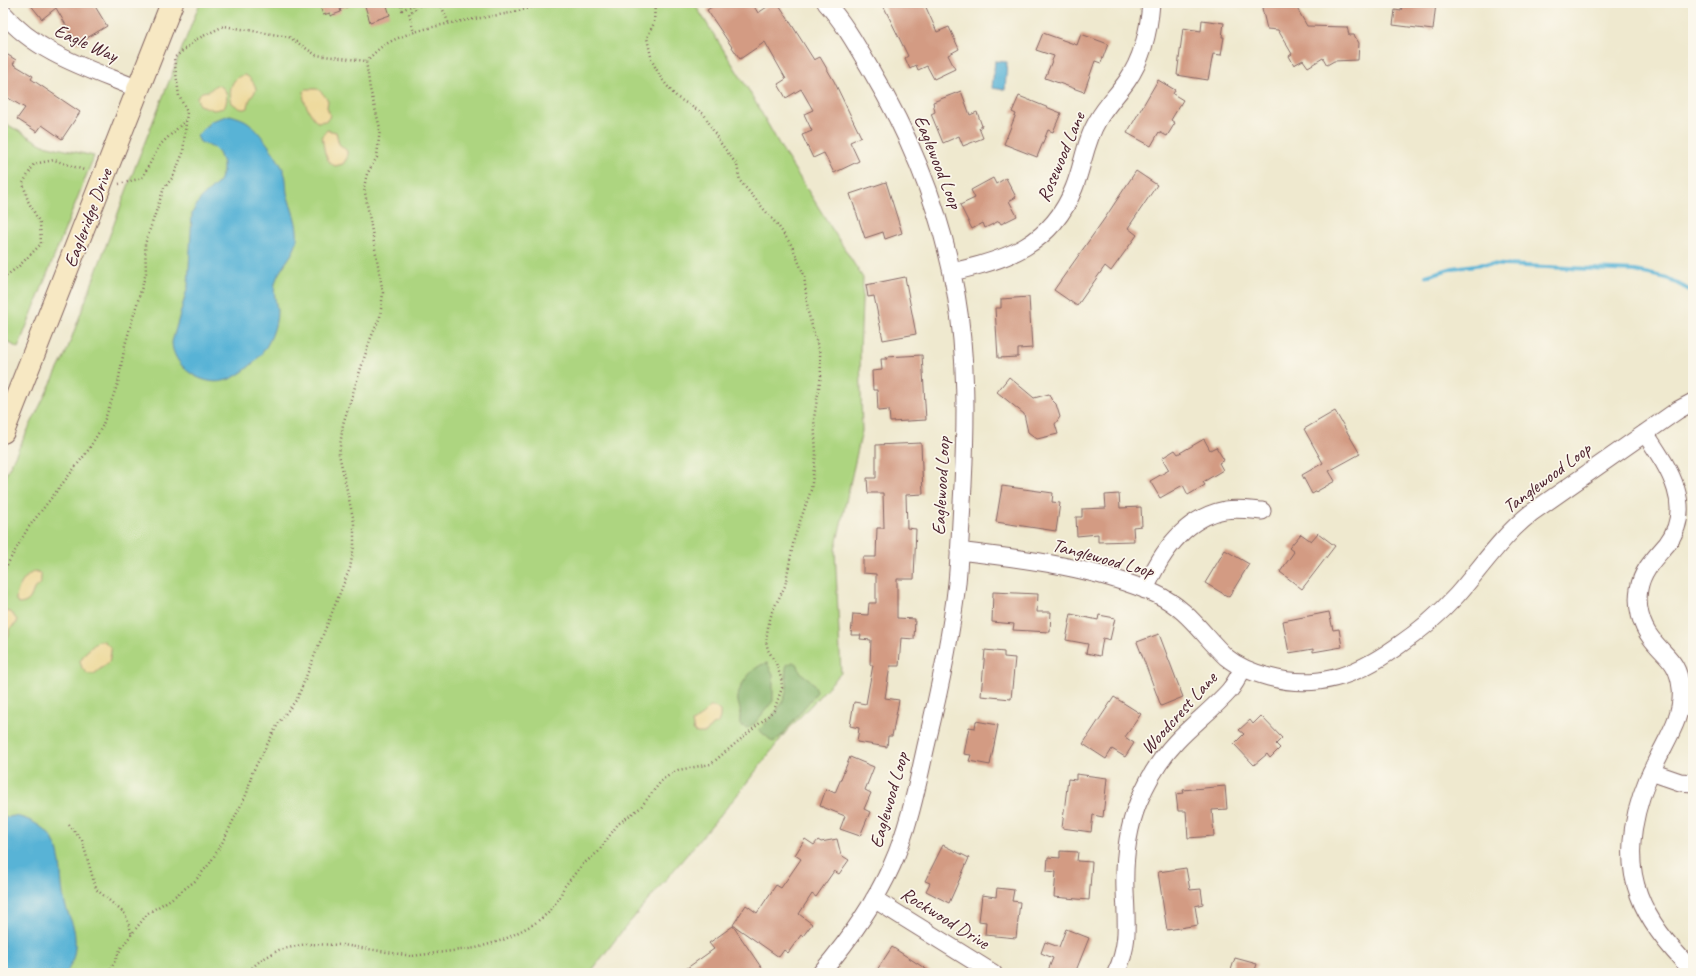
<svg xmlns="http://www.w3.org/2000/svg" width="1696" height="976" font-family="Caveat,sans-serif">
<rect width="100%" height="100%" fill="#fbf7ec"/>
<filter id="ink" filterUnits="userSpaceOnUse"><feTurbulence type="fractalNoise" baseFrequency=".025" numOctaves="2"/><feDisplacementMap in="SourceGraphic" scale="8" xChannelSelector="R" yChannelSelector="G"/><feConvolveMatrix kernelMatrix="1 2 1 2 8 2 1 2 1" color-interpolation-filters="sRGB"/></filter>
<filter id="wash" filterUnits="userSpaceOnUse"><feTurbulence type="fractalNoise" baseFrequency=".012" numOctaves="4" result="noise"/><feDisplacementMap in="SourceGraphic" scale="16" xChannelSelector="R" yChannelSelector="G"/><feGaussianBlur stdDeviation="0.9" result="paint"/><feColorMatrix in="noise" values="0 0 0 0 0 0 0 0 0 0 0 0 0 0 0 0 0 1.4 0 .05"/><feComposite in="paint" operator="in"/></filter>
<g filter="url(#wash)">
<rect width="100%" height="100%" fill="#efe9cf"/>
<path fill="#add580" stroke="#7c7a56" d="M200,3H694L748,89L783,151L863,278L860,352L862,431L835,550L841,673L786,732L738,794L619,935L590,973H3V480L66,353L137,162Z
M3,122L43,145L94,156L18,348L3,339Z"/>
<path fill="#8ab66e" stroke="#6a6a4c" d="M793,662L798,665C801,680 812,674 817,692L781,736L773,742L759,730C771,718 786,704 787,686C787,679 784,672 787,665Z
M767,663L773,674V701L754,724L747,728L740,725C739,719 741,715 740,709C739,705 737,701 738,697C739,684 754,665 767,663Z"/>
<path fill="#eeda9e" stroke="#9c7c64" d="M245,75C250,77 256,85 256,90L249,101L248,108C241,111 238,107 232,103C228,91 231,77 245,75Z
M216,85C228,87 229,99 224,108L214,110L199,105L197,97L202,92L209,91Z
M306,89H317C320,90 327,98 328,101C328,103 327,105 327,107C329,113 332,116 326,121L317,122C311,115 298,96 306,89Z
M327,130L336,132L339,144L347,151V158L343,164L335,166C324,161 324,147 322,136Z
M35,571L40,573C43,579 39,587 34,589C31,597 30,603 19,604L16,601C15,590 25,575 35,571Z
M3,611L11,612L17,620V623L9,629V635L3,641Z
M98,641H104L111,648V652L109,662L94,674H88L82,668L80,661L85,653Z
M710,707H715L720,711V717L718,723L711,726L706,733H697L694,732L692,722L699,718Z"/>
<path fill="#58b3d6" stroke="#516980" d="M995,61L1007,62L1005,90L992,88Z
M230,115C237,117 244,119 249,123C259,131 280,160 284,172C287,179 286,186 287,193C291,209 299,224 297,241C294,257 278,268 275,284C273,292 276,302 277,311C277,327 269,346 258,358C250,367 235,379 223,381C200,386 172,365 172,342L188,286L192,213L201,198L218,183L223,172V163L219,153L214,148L200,142L197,136L211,121Z
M14,816C29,818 43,826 52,838C64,857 59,882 65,904C68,915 75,926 75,938C76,951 73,963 66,973H3V818Z"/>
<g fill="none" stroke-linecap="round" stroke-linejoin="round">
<path stroke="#58b3d6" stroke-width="4" d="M1426,276L1453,268L1483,264L1635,271L1667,278L1693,292"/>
</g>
<g id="blocks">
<path fill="#d39b83" d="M29,3H93L107,26L77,44L56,8L42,19Z
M319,3H353V5L340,9L341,12L330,16V13L323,15Z
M364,3H386L390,15L370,22Z
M718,3H752L758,13L773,3H778L814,60L820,57L834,81L861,137L850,142L859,161L834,173L824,153L813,158L802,135L812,131L804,114L813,110L801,89L786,98L778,84L786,79L765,42L740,59L707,10Z
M882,3H924L937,32L949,27L959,49L948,55L955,69L934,79L927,66L918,70L916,65L910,69L905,58L908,56Z
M1270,3H1294L1307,26L1347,27L1349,35H1354L1359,43L1358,60L1334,61L1327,65L1323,58L1308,67L1303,60L1294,65L1289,56L1292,54L1278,30L1267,29L1262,8Z
M1402,3H1436L1433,30L1393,25L1395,10L1401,11Z
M1202,20L1224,23L1222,37H1224L1221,55L1213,54L1208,80L1177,75L1183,28L1201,31Z
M1043,33L1077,45L1081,34L1108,44L1101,63L1095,61L1084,92L1045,78L1054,56L1036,50Z
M3,52L16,60L13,64L33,76L31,79L80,112L62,139L42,125L37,132L17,119L25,108L3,95Z
M1158,80L1175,90L1173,94L1183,100L1171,120L1175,123L1167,136L1159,132L1151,146L1127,133Z
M961,91L970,115L977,112L982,126L979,128L983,138L963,146L959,136L943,143L931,114L935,112L933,102Z
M1019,96L1061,113L1053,132L1048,130L1037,157L1004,144L1016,114L1012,112Z
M1136,171L1157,185L1128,228L1137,235L1111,271L1105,266L1077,306L1054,290L1105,218Z
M993,178L996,184L1006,178L1016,197L1009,201L1017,216L1001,224L999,221L985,228L983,223L972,229L960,205L975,198L971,190Z
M886,182L902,233L885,239L883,232L865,238L850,194Z
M905,277L916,334L883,340L874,296L868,297L866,285Z
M1029,297L1032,348L1018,349V357L998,358L995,308H1001V299Z
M922,355L926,420L890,422L889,410L878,411L877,390H873L872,371L882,370L881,359H887L886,357Z
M1009,377L1034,398L1049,394L1051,399L1056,404L1060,417L1055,424L1058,434L1037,439L1028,432L1024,414L997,392Z
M1335,411L1360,454L1329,471L1335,481L1312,494L1302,475L1323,463L1304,429Z
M1204,439L1210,450L1216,447L1224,460L1219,463L1223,470L1203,482L1205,485L1188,495L1183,485L1160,498L1150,481L1169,470L1162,458L1175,450L1178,454Z
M921,443L923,494L906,495L907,528L916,529L914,579H897V618L915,619L914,639L901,638L899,666H890L885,698L899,700L892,736H888L887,747L857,742L859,728L850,726L854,702L866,704L873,665H870L871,640L860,639L861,635H851L853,614L868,615L869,603H876V574L863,573V557H876L877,528H884L883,493H868L867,478H876V445Z
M1002,486L1053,493L1052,502L1060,503L1056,531L996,522Z
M1119,494L1120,508L1141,507L1142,526L1133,527L1134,541L1098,542V534L1077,536L1076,517H1082V509L1106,508L1105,495Z
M1318,533L1335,546L1302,589L1280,572L1294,552L1289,548L1301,534L1311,541Z
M1225,550L1249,564L1229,597L1205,583Z
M993,592L1038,594L1037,612H1051L1050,632L1013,630L1014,624L992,622Z
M1329,612L1333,630L1339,629L1342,647L1313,652V649L1289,653L1283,621Z
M1071,614L1098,620L1099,615L1115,618L1110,640L1103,638L1100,656L1086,653L1088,644L1066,640Z
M1159,634L1183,697L1161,706L1137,642Z
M985,650L1004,652V657L1015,658L1011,699L981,696Z
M1114,697L1141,714L1125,737L1134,743L1125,757L1112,749L1106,759L1083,744Z
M1261,716L1282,738L1276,744L1280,748L1270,758L1267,754L1254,765L1234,744L1244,734L1239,730L1250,720L1253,724Z
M976,721L998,725L990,765L969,761L971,755L964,754L969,727L975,728Z
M850,757L874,767L865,790L871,793L864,809L870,812L860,836L840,829L845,816L820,806L826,789L835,793Z
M1076,774L1107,778L1103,817L1093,815L1091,832L1062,828L1068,779L1076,780Z
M1225,786L1227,809L1212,810L1214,836L1188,838L1186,811H1178L1176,794L1184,793L1183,790Z
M805,839L814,845L818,840L821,842L837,839L841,855L849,860L839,874L834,871L816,897L812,894L799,914L812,924L803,936L801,935L788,953L784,950L779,957L733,925L746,905L757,913L776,885L781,888L801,859L795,855Z
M943,845L969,858L949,903L926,891L930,883L925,881Z
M1060,851L1078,852L1077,861L1092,862L1089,900L1054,897L1056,872L1047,871L1048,857L1060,858Z
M1186,868L1190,890L1201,889L1203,904L1195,906L1198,925L1167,930L1158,872Z
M997,888L1014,890L1012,901L1020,902L1016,938L985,935L986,922L979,921L982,895L996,897Z
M733,926L765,973H680L714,949L709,943Z
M1066,929L1089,938L1075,973H1047L1053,958L1041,953L1045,942L1059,947Z
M892,947L932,973H875Z
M1235,958L1257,964L1254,973H1230Z"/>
</g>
</g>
<g filter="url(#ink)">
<use href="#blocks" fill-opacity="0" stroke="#846664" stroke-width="1"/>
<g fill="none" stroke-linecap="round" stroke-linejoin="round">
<g stroke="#846664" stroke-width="19">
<path id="minor" d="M3,13C37,54 90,69 138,89
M952,272C1006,260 1052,245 1074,188C1083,166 1085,141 1098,120C1106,106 1118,94 1127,81C1143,58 1149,30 1151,3
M1645,433C1667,466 1696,506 1667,544C1655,558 1642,570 1639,589C1636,606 1641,625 1651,638C1665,657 1678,660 1681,688C1684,716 1666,740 1655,764C1635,803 1623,853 1639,895C1649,923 1672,950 1693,971
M959,551C1025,559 1095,567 1156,594C1187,608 1203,635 1226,657C1238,667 1254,673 1269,677C1317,690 1355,676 1395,648C1417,633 1439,615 1457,595C1481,568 1502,536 1531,513L1678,410L1693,402
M1145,590C1160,554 1184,518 1225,510C1237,508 1250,510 1262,511
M1651,772L1680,782L1693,783
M874,899L993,973
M821,973C849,940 874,905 892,865C909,827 917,786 926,746C939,692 951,638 957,583C960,550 961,517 963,485C966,421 967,357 956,294C942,214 913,141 872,72C858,48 845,24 826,3
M1116,973C1130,944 1126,921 1125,890C1124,861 1127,831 1138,803C1147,781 1160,759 1176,742C1193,724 1213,709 1229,691C1235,684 1239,676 1243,668"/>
</g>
<g stroke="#846664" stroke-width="24">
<path id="secondary" d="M3,432L172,3"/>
</g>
<path stroke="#846664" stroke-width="2.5" stroke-dasharray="1 3" stroke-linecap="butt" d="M417,3L418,6L422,5L421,3
M440,3L449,24
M413,5L415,9L409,13L414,33
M401,6L402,10L413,5V3
M366,61C371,57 375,52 380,48C410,26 473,20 510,13C524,10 537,5 552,3
M119,184L142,178L160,145L187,119
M3,278L18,267L41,244L40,223L28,201L23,183L34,164L54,160L84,170
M3,572L28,528L87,452L102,427L118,383L125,345L146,273L145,244L164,188L173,177L183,153L187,112L179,96L174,58L197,39L224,26L289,37L316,55L366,61
M69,825L82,840L96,889L125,914L132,934
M109,973L121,948L148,913L171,899L195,881L210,863L222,843L247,793L252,773L279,722L297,699L350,568L354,546V522L339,454L343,424L370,340L380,317L383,293L364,187L367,174L377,157L380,128L370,89L366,61
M246,973L261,960L279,950L306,944L343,945L412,956L476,948L503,940L515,934L534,924L548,913L560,897L564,887L582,865L598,852L618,824L640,808L663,779L678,770L711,764L766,718L774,710L782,688L781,678L776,663L768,650L766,641L768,627L772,612L785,586L794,539L811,490L816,454L814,418L821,375L820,354L808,312L804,275L792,246L779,227L740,181L737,165L719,141L704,114L678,98L672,92L661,78L652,61L647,38L654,23L655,3"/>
<use href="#minor" stroke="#fff" stroke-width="17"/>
<use href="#secondary" stroke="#f7e8c3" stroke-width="22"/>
</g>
</g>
<g text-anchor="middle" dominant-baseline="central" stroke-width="3.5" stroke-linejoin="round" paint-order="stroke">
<g font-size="19" fill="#4a1f2b" stroke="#fbf7ec">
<text transform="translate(86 43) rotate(24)">Eagle Way</text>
<text transform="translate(1061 157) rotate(-67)">Rosewood Lane</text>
<text transform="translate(938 162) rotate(68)">Eaglewood Loop</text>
<text transform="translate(88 218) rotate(-69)">Eagleridge Drive</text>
<text transform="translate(1547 478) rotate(-37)">Tanglewood Loop</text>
<text transform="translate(941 486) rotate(-87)">Eaglewood Loop</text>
<text transform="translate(1103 558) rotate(15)">Tanglewood Loop</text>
<text transform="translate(1179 713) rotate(-48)">Woodcrest Lane</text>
<text transform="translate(889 800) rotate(-74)">Eaglewood Loop</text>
<text transform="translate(945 918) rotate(32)">Rockwood Drive</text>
</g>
</g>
<rect width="1696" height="976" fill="none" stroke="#fbf7ec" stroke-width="16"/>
</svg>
